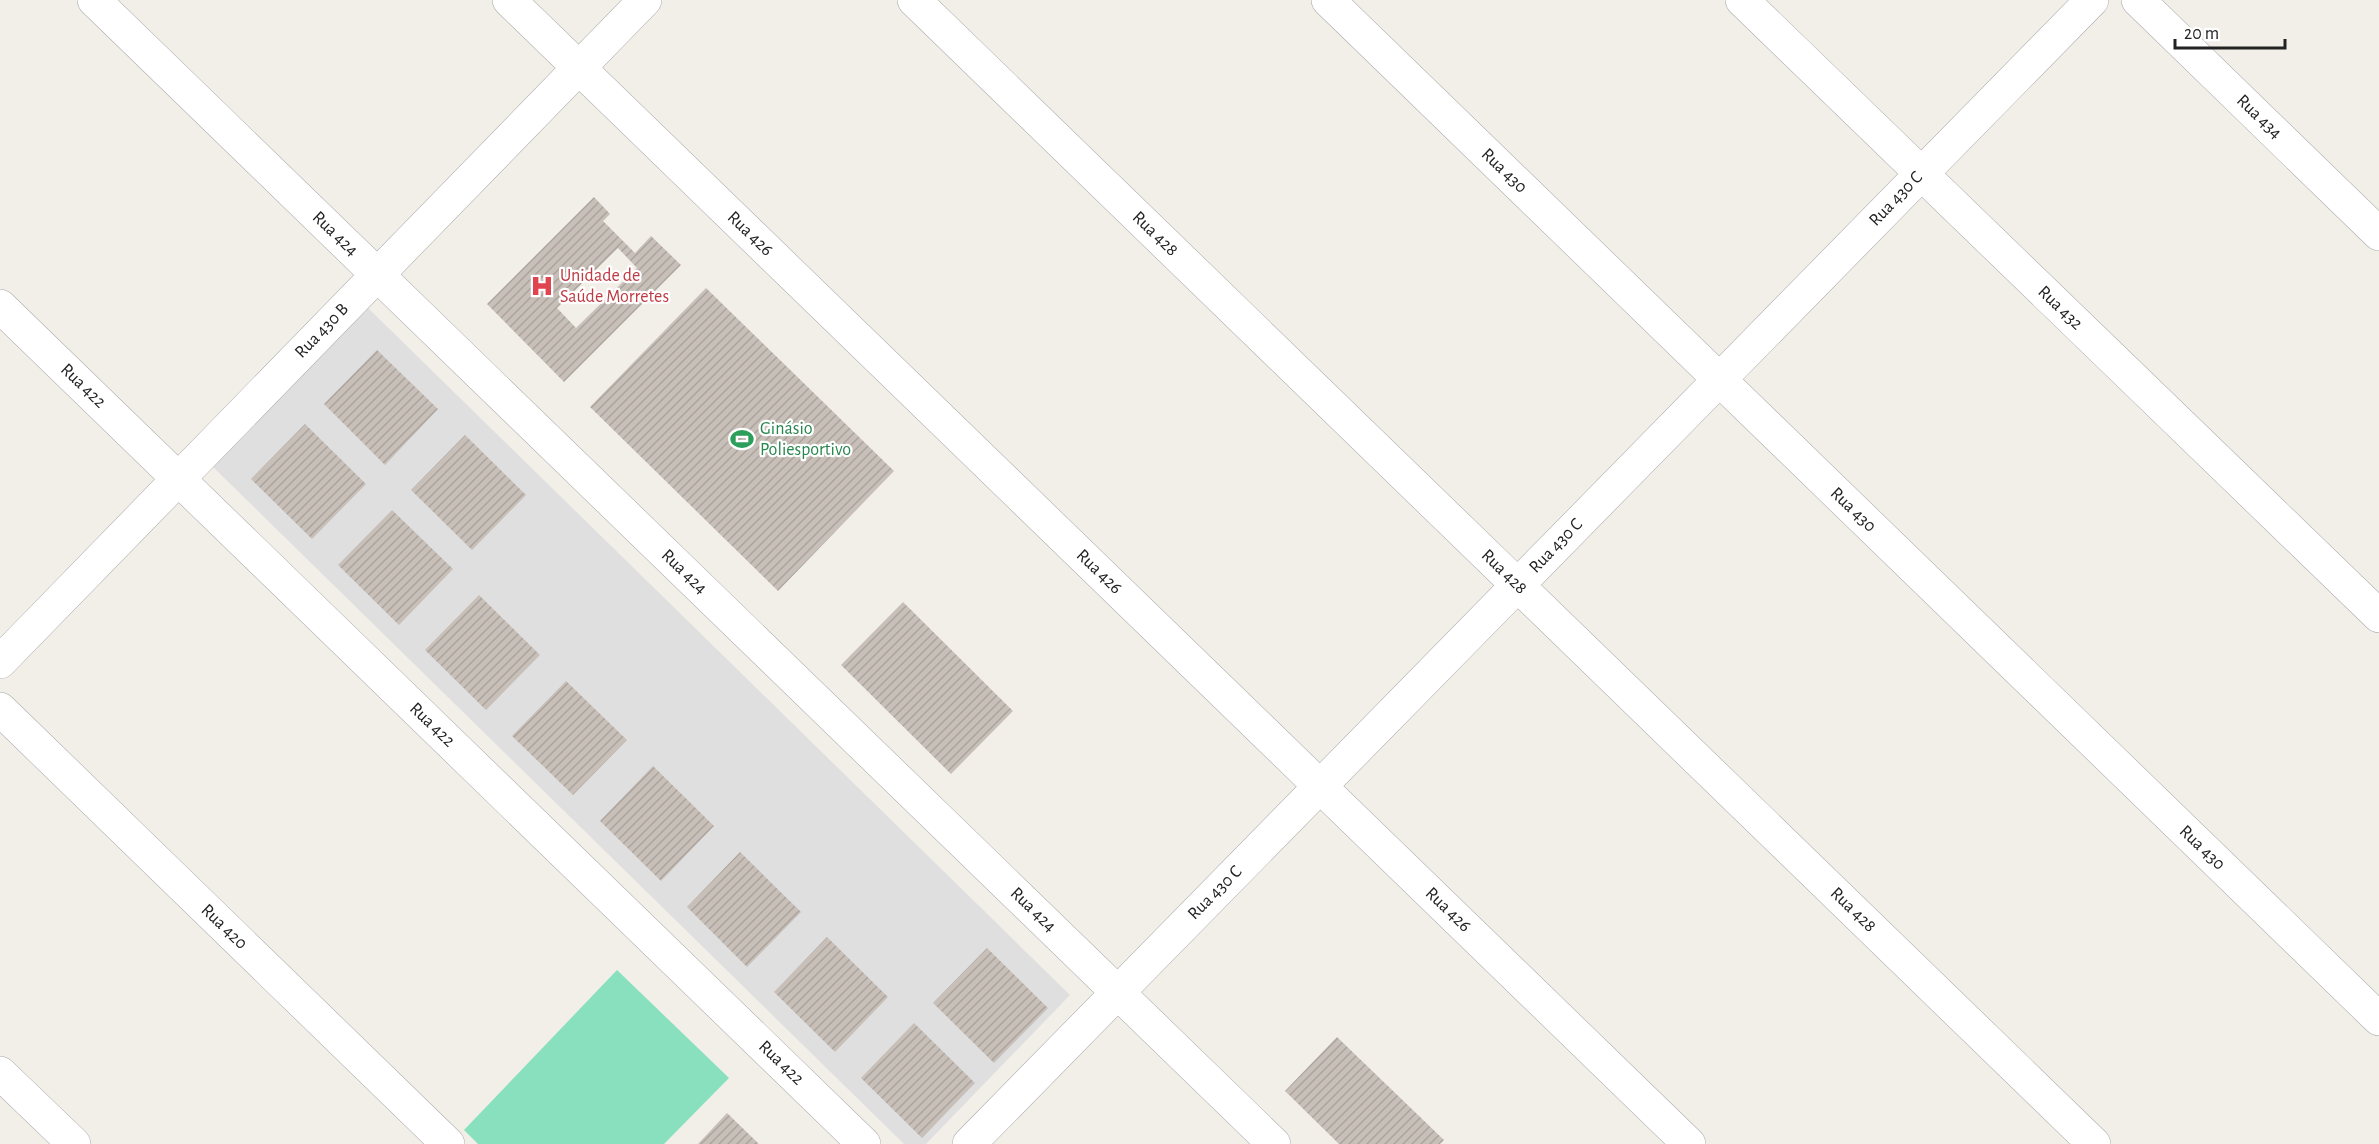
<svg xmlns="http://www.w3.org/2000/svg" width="2379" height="1144" font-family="'Alegreya Sans',sans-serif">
<defs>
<pattern id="building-hatch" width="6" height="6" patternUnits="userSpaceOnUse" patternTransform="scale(1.5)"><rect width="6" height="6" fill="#c7bfb8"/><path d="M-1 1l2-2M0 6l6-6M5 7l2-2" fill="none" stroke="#aba49e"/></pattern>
</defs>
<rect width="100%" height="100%" fill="#f2efe9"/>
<path fill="#e0dfdf" d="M366,306L1070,995L926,1144H904L211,465Z"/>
<path fill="#88e0be" d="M617,970L729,1078L664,1144H478L464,1130Z"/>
<path fill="url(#building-hatch)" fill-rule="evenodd" d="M594,197L610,214L603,221L635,253L651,236L681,265L564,382L487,304ZM618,248L637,268L576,328L557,308Z
M706,288L894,471L778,591L590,407Z
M377,350L438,409L385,465L324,404Z
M305,424L366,484L312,539L251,479Z
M465,435L526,495L472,550L411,490Z
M392,510L453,569L399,625L338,565Z
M479,595L540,655L486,710L425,650Z
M903,602L1013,711L951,774L841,665Z
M566,681L627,740L573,795L512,736Z
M653,766L714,826L661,881L600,821Z
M740,852L801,912L747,967L687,907Z
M827,937L888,997L835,1052L774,992Z
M987,948L1048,1008L994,1063L933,1003Z
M914,1023L975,1083L922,1138L861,1078Z
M1337,1037L1444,1140L1440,1144H1339L1285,1091Z
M727,1113L759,1144H698Z"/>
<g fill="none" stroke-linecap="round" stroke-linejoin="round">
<g stroke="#a9a9a9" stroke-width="34">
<path id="minor" d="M94,0L1274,1144
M509,0L1689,1144
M914,0L2094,1144
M1328,0L2379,1019
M1742,0L2379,616
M2138,0L2379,234
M0,306L864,1144
M0,662L645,0
M0,709L448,1144
M0,1073L74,1144
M969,1144L2092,0"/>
</g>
<use href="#minor" stroke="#fff" stroke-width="33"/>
</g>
<defs>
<g id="hospital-bare" transform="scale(1.8)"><path d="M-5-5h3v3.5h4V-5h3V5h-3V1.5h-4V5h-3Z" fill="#e0444e" stroke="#fff" stroke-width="2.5" paint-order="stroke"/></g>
<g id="stadium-bare" transform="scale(1.8)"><path d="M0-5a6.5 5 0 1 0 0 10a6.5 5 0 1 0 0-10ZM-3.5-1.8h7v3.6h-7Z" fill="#2e9e5b" stroke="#fff" stroke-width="2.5" paint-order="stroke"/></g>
</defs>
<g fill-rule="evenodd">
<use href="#hospital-bare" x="542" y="286"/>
<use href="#stadium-bare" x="742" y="439"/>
</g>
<g text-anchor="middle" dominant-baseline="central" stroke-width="4.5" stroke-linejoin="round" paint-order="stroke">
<g font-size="18" fill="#222" stroke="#fff">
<text transform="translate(2259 117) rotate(44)">Rua 434</text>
<text transform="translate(1504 171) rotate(44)">Rua 430</text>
<text transform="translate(1896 199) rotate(-46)">Rua 430 C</text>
<text transform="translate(335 234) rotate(44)">Rua 424</text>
<text transform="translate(750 234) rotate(44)">Rua 426</text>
<text transform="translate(1155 234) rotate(44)">Rua 428</text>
<text transform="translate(2060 308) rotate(44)">Rua 432</text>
<text transform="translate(322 331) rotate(-46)">Rua 430 B</text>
<text transform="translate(83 386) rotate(44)">Rua 422</text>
<text transform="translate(1853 510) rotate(44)">Rua 430</text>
<text transform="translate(1556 546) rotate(-46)">Rua 430 C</text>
<text transform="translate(684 572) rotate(44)">Rua 424</text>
<text transform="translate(1099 572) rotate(44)">Rua 426</text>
<text transform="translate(1504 572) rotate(44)">Rua 428</text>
<text transform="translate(432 725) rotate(44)">Rua 422</text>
<text transform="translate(2202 848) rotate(44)">Rua 430</text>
<text transform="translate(1215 893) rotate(-45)">Rua 430 C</text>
<text transform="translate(1033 910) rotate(44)">Rua 424</text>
<text transform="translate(1448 910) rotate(44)">Rua 426</text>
<text transform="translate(1853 910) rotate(44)">Rua 428</text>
<text transform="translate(224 927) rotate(44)">Rua 420</text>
<text transform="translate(781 1063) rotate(44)">Rua 422</text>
</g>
<g font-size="18" fill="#be3a42" stroke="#fff" text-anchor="start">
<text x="560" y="276">Unidade de<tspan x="560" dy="21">Saúde Morretes</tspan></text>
</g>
<g font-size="18" fill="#27864d" stroke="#fff" text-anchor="start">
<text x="760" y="429">Ginásio<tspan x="760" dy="21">Poliesportivo</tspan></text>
</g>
</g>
<path d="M2175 39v9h110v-9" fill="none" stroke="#222222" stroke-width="3"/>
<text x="2184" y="39" font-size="18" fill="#222222" stroke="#ffffff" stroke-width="4.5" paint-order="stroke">20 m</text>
</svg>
